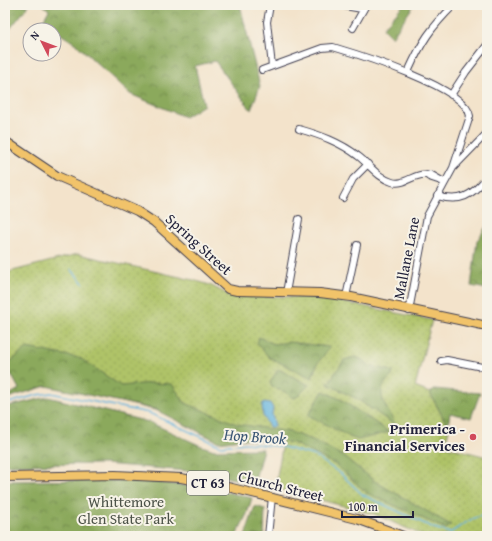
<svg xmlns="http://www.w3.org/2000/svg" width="492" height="541" font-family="'Gentium Book Plus',serif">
<defs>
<pattern id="green-dots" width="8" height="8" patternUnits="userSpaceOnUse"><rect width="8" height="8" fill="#afc367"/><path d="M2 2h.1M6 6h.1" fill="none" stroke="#96a75a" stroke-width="1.8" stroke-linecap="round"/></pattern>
<pattern id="forest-crowns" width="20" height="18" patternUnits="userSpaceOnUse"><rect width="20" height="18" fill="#8ba95c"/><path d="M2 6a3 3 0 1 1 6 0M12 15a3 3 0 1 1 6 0" fill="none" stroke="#71894d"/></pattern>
</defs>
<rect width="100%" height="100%" fill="#f7f3e8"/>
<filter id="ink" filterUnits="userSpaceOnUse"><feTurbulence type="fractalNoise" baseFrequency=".025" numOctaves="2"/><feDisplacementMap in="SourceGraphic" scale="8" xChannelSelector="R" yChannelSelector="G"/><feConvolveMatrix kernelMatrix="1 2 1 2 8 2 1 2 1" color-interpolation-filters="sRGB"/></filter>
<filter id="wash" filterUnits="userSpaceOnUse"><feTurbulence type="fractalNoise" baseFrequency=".012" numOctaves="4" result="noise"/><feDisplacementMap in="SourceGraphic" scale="16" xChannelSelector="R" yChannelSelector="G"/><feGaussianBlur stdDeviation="0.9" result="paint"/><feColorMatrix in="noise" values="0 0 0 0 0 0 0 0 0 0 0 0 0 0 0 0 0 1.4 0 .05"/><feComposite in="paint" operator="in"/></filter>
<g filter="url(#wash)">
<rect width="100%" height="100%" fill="#f3e3cb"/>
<path fill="url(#green-dots)" stroke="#687251" d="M78,254L193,280L210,285L229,295L322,298L432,320L415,387L430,393L449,429L445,446L487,457V536H424L374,514L275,488L283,442L5,373V273Z"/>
<path fill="url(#forest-crowns)" stroke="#56664c" d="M5,5H29L5,35Z
M43,5H240L260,86L251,110L215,61L195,66L204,105L185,117L130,94L76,44L42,22L49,10Z
M403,5H414L392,37L383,28Z
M487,225V289L471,286L477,241Z
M259,337L274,344L289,342L330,347L317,364L312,378L270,358L257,344Z
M27,348L80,358L121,386L151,383L172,384L185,403L237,424L290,432L315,441L343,456L376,482L451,525L446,529L367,493L336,465L293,443L240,439L219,442L154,409L46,386L5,399V390L9,395L19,389L6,365Z
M355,357L361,359L370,366L393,371L392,376C371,393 388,407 396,426L357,399L328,384L344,360Z
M278,369L309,385L297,397L293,398L285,392L272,387L270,383Z
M434,389L480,393L471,418L450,413L448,427L430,393Z
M323,391L342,400L389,432L358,440L352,438L308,415Z
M48,397L149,422L199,445L214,450L263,449L254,483L201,472L104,464L5,465V407Z
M137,480L212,489L252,498L247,514L236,536H5V481Z
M255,506L265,509L264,536H245Z"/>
<path fill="#64b4de" stroke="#436b8c" d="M264,402L270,403L273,408L272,415L275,425L273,427H269L263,416L262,405Z"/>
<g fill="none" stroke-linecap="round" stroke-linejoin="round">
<path stroke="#64b4de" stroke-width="1.5" d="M71,269L83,283
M5,404L37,395L51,393L149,413L221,446L245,443L283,447L315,456L341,474L363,495L434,528L450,533C461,526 473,516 487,515"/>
</g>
</g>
<g filter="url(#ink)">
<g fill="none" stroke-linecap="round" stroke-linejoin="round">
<g stroke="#413f51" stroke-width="8">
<path id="minor" d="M270,5L267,22L272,66
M339,5L362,9
M353,28L366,5
M262,70L322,48L333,47C360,55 467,88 470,116L453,168L427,216L409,311
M408,72C422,41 430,29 454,5
M451,95L466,72L487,45
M299,129C320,135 340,142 358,156C369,164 378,178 392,182C405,186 415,172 427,175
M454,167L487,133
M430,174L444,182L429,177L427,175Z
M437,196C460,203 472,196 487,177
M343,198L353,179L368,164
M286,293L299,219
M346,297L357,245
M441,361L447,360L487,368
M268,536L272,497"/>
</g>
<g stroke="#413f51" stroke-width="10">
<path id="major" d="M5,141L57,176L137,211L154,222L228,289L237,291L320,293L351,297L487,326
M5,477L115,475L181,478L232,488L357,519L403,536"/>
</g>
<use href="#minor" stroke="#fff" stroke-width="6"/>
<use href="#major" stroke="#f1c36a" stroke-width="8"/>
</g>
</g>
<circle fill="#d1495b" stroke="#f7f3e8" stroke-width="1.5" cx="473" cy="437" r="4"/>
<g text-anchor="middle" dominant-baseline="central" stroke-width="4" stroke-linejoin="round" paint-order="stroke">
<rect fill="#f7f3e8" stroke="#62616f" stroke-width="1" x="187" y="471" width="42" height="24" rx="3"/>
<g font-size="14" font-weight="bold" fill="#22223b">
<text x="208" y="483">CT 63</text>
</g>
<g font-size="15" fill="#22223b" stroke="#f7f3e8">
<text transform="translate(199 244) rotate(42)">Spring Street</text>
<text transform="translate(406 258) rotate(-79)">Mallane Lane</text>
<text transform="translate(281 486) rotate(14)">Church Street</text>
</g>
<g font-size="15" font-weight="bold" fill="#22223b" stroke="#f7f3e8" text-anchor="end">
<text x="465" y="428">Primerica -<tspan x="465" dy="17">Financial Services</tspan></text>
</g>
<g font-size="15" fill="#4c5248" stroke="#f7f3e8">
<text x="126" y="501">Whittemore<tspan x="126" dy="17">Glen State Park</tspan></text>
</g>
<g font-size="16" font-style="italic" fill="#395574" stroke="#f7f3e8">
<text transform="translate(255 436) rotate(4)">Hop Brook</text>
</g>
</g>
<rect width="492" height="541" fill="none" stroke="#f7f3e8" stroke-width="20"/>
<g transform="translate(42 42) rotate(312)"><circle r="19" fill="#f7f3e8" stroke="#a29fa3"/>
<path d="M0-3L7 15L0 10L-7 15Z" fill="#d1495b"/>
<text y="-6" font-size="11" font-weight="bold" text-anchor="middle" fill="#22223b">N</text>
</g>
<path d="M342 511v6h71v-6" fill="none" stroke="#22223b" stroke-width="2"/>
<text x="348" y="511" font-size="12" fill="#22223b" stroke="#f7f3e8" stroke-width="3" paint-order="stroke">100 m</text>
</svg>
